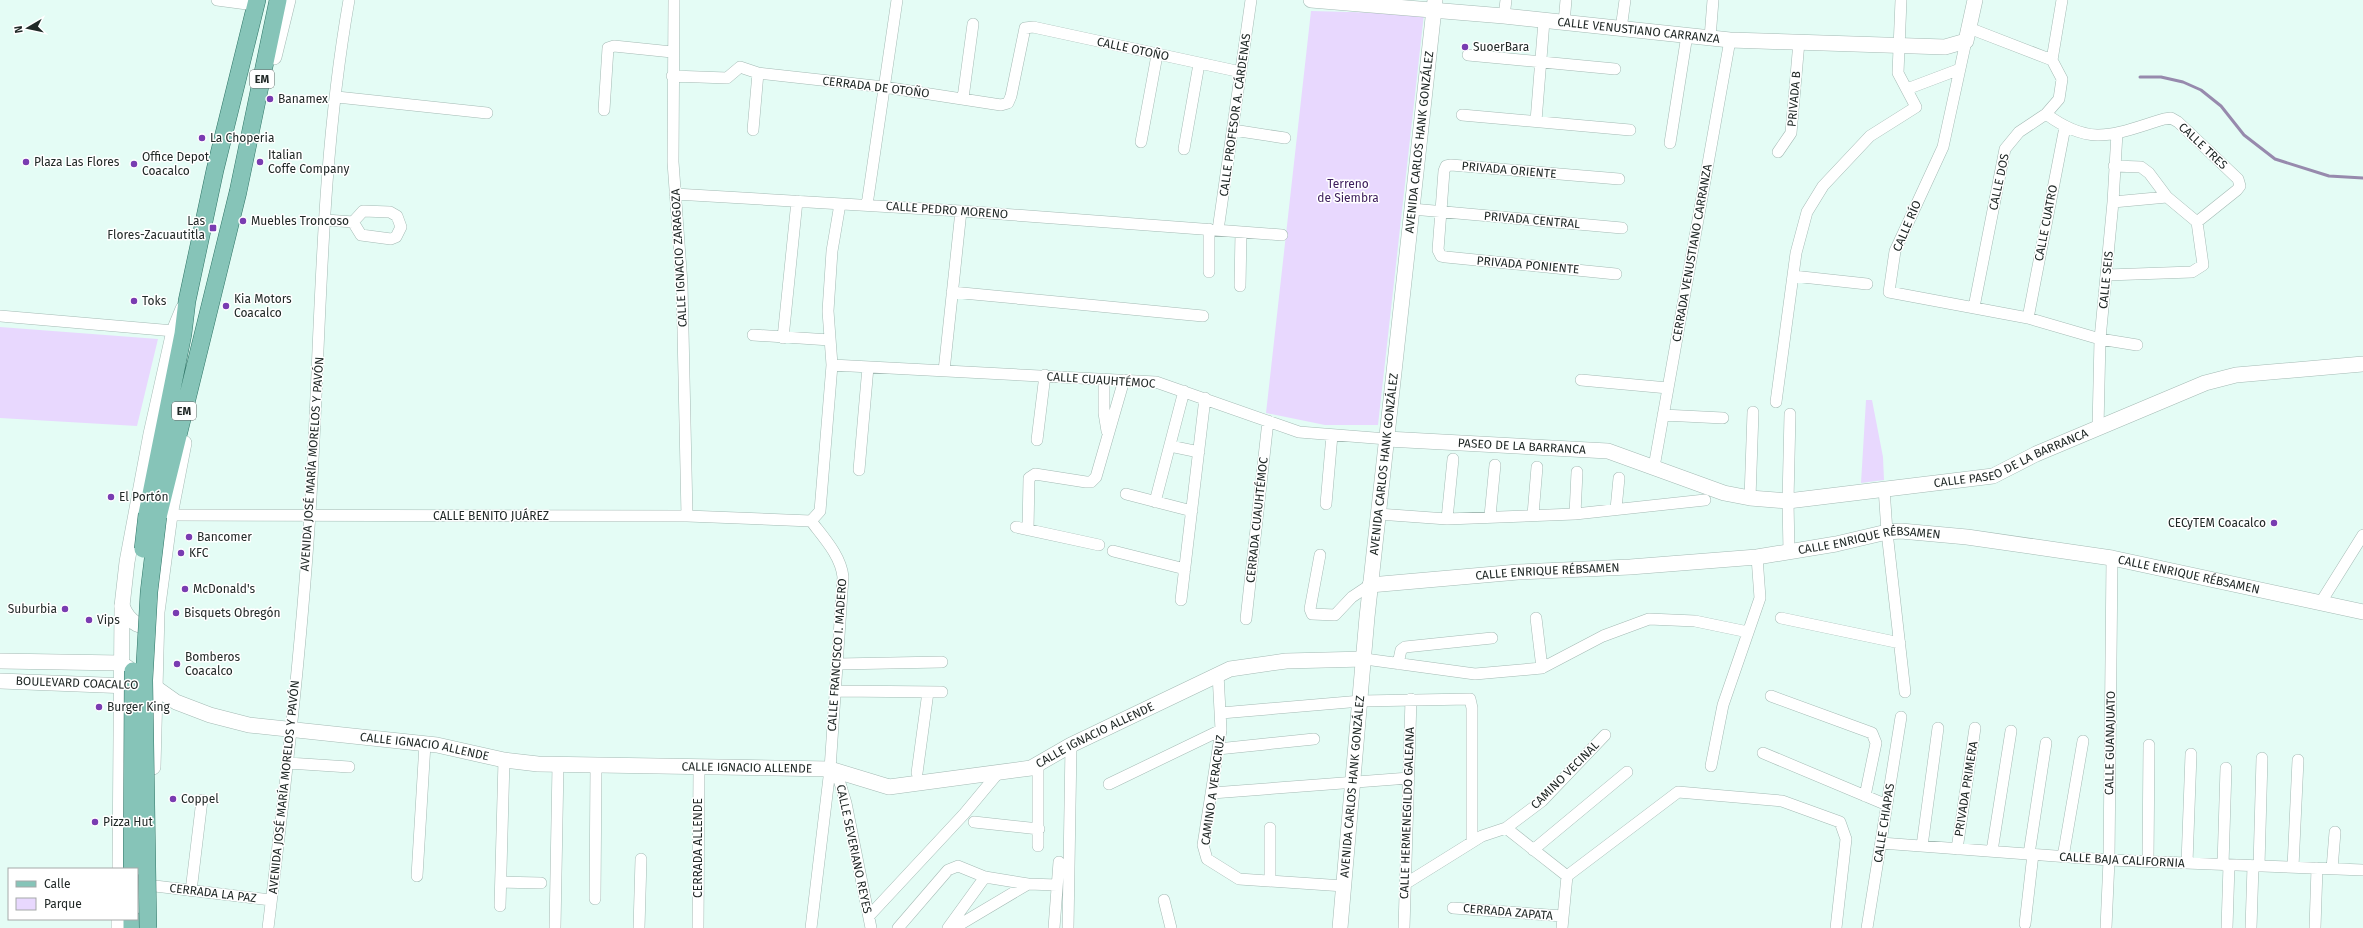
<svg xmlns="http://www.w3.org/2000/svg" width="2363" height="928" font-family="'Fira Sans',sans-serif">
<rect width="100%" height="100%" fill="#e4fcf5"/>
<path fill="#e8d8fe" d="M1311,11L1424,14L1378,425H1325L1266,413Z
M0,327L158,339L137,426L0,418Z
M1866,400H1872L1883,457L1884,480L1861,483Z"/>
<g fill="none" stroke-linecap="round" stroke-linejoin="round">
<path stroke="#978aad" stroke-width="3" d="M2140,77H2161L2183,82L2201,90L2221,106L2244,135L2275,159L2329,176L2363,178"/>
<g stroke="#a4bab4" stroke-width="12">
<path id="street" d="M217,0L247,4
M674,0L673,162L682,284L687,516
M1504,16L1506,0
M1564,23L1566,0
M1969,28L2052,60L2062,79L2059,99L2046,114L2019,132L2005,149L1974,307
M1621,29L1625,0
M1710,38L1713,0
M1966,41L1943,147L1895,251L1889,292L2028,318L2100,339L2137,345
M1468,55L1615,69
M2052,60L2062,0
M672,76L727,78L740,67L758,73L884,87L1001,105L1008,103L1011,96L1025,28L1033,27L1241,72
M1907,89L1960,69
M337,97L487,113
M963,98L973,24
M604,110L608,48L614,46L672,52
M2046,114C2092,148 2114,134 2164,119L2171,118L2178,122L2238,179L2240,186L2237,190L2197,222
M1462,115L1630,130
M1536,121L1544,21
M753,130L758,73
M1233,130L1285,138
M1141,142L1157,55
M1670,143L1687,35
M1184,149L1199,64
M1778,152L1791,133L1799,42
M675,194L961,211L1282,235
M2113,202L2167,197
M867,205L897,0
M1412,209L1622,228
M326,220L353,222L361,235L391,239L396,237L401,227L397,216L390,212L363,211L353,222
M1209,229V272
M1218,230L1251,0
M1616,274L1446,257L1441,256L1438,250L1444,171L1446,166L1451,165L1619,179
M2107,275L2192,272L2203,265L2197,222L2167,197L2149,173L2141,167L2114,166
M1793,276L1867,284
M1240,286L1241,232
M952,292L1203,316
M0,316L174,331
M2028,318L2065,127
M753,335L830,340
M783,338L797,201
M832,365L1156,382L1299,432L1387,439
M944,371L961,211
M1104,379V413L1107,431
M1581,380L1668,388
M1776,402L1796,253L1807,212L1823,186L1870,136L1916,107L1898,73L1901,0
M1663,415L1723,418
M2098,428L2100,339L2113,202L2117,133
M1037,440L1045,375
M1170,446L1199,452
M1654,467L1730,40
M859,470L868,367
M1884,488L1887,532L1905,692
M1126,494L1192,511
M1750,498L1753,412
M1155,502L1184,391
M1326,504L1332,435
M1616,509L1619,478
M1378,514L1447,519L1575,514L1705,500
M1575,514L1577,472
M170,515L687,516L811,521
M1533,515L1537,467
M1490,516L1495,465
M1447,519L1453,459
M811,521L820,511L832,365L828,311L832,251L840,204
M1016,527L1099,545
M1028,530L1029,478L1035,474L1086,482H1091L1096,477L1124,380
M1113,551L1185,569
M1789,552L1788,501L1790,414
M1320,555L1310,609L1312,614L1335,615L1352,597L1370,585
M1181,600L1205,398
M2321,602L2363,535
M1536,618L1542,668
M1781,618L1900,643
M1246,619L1268,421
M1365,659L1475,674L1542,668L1603,636L1649,619L1695,621L1748,632
M838,664L942,662
M1398,664L1401,650L1405,647L1492,638
M1218,674L1221,730L1203,845L1207,859L1239,879L1344,886
M835,691L942,692
M1771,696L1872,733L1876,743L1865,796
M1221,713L1361,701L1470,699L1472,708V842
M1218,749L1314,739
M1763,753L1887,805
M288,763L349,767
M1038,764V846
M1711,766L1723,705L1760,598L1757,557
M836,770L846,803L871,928
M917,773L928,692
M1109,784L1221,730
M1212,793L1409,778
M974,822L1039,829
M1506,828L1567,876
M1881,843L2109,860L2363,870
M1922,846L1938,728
M1957,849L1975,728
M1533,850L1627,772
M1992,851L2011,731
M2029,854L2046,743
M2063,857L2083,741
M2148,861L2149,745
M2187,863L2191,754
M2223,865L2226,768
M2259,866L2262,758
M2293,867L2298,760
M2332,869L2335,832
M417,876L425,744
M1567,876L1678,792L1782,801L1840,822L1846,839L1836,928
M1270,881V828
M501,882L541,883
M1405,884L1482,836L1506,828L1542,801L1605,735
M155,886L271,900
M191,891L202,800
M595,899L596,765
M1164,900L1171,928
M500,906L504,760
M1453,908L1563,916
M869,916L964,814L999,772
M2025,924L2033,854
M268,928C285,790 301,652 310,513C321,343 319,169 349,0
M555,928L558,765
M639,928L641,859
M698,928L699,768
M811,928L830,769L843,577C841,556 824,538 811,521
M898,928L948,870L958,866L985,877L1028,884
M948,928L985,877
M954,928L1028,884L1057,885
M1054,928L1059,862
M1068,928L1071,745
M1404,928L1411,699
M1562,928L1567,876
M1867,928L1901,717
M2106,928L2109,860L2112,558
M2227,928L2229,865
M2251,928L2253,866
M2315,928L2317,868"/>
</g>
<g stroke="#a4bab4" stroke-width="16">
<g id="secondary">
<path id="s1" d="M1311,0L1504,16L1730,40L1945,47L1966,41L1975,0"/>
<path d="M274,57L288,0"/>
<path id="s2" d="M1387,439L1608,451L1724,493L1750,498L1788,501L1993,476L2036,454L2205,383L2236,375L2363,364"/>
<path id="s3" d="M1370,585L1518,572L1630,567L1757,557L1836,544L1887,532L1901,531L1967,537L2112,558L2363,612"/>
<path d="M122,606C128,621 145,636 155,616"/>
<path id="s4" d="M0,661L121,663L176,702L210,715L249,725L437,745L504,760L538,764L830,769L889,787L1031,768L1071,745L1230,669L1286,661L1365,659"/>
<path d="M0,681L129,686"/>
<path d="M153,767L157,612L170,515L184,443"/>
<path d="M120,869L122,606L127,562L151,434L174,331L183,309"/>
<path d="M119,928V919"/>
<path id="s5" d="M1340,928L1367,617L1435,0"/>
</g>
</g>
<g stroke="#2f7466" stroke-width="18">
<path id="primary" d="M147,514L183,334L187,301L215,170L257,0
M158,517L238,192L278,0
M132,928V919"/>
</g>
<use href="#street" stroke="#fff" stroke-width="11"/>
<use href="#secondary" stroke="#fff" stroke-width="15"/>
<use href="#primary" stroke="#86c4b8" stroke-width="17"/>
<g stroke="#2f7466" stroke-width="18" stroke-linecap="butt">
<path id="primary-bridge" d="M143,549L147,514
M132,869L133,671
M148,928L144,680L149,592L158,517"/>
</g>
<use href="#primary-bridge" stroke="#86c4b8" stroke-width="17"/>
</g>
<g fill="#793cb1" stroke="#fff" stroke-width="1.5">
<circle cx="1465" cy="47" r="4"/>
<circle cx="270" cy="99" r="4"/>
<circle cx="202" cy="138" r="4"/>
<circle cx="26" cy="162" r="4"/>
<circle cx="260" cy="162" r="4"/>
<circle cx="134" cy="164" r="4"/>
<circle cx="243" cy="221" r="4"/>
<rect x="209" y="224" width="8" height="8" rx="2"/>
<circle cx="134" cy="301" r="4"/>
<circle cx="226" cy="306" r="4"/>
<circle cx="111" cy="497" r="4"/>
<circle cx="2274" cy="523" r="4"/>
<circle cx="189" cy="537" r="4"/>
<circle cx="181" cy="553" r="4"/>
<circle cx="185" cy="589" r="4"/>
<circle cx="65" cy="609" r="4"/>
<circle cx="176" cy="613" r="4"/>
<circle cx="89" cy="620" r="4"/>
<circle cx="177" cy="664" r="4"/>
<circle cx="99" cy="707" r="4"/>
<circle cx="173" cy="799" r="4"/>
<circle cx="95" cy="822" r="4"/>
</g>
<g text-anchor="middle" dominant-baseline="central" stroke-width="3" stroke-linejoin="round" paint-order="stroke">
<g fill="#fff" stroke="#646968" stroke-width="1">
<rect x="250" y="70" width="24" height="18" rx="3"/>
<rect x="172" y="402" width="24" height="18" rx="3"/>
</g>
<g font-size="11" font-weight="bold" fill="#212927">
<text x="262" y="79">EM</text>
<text x="184" y="411">EM</text>
</g>
<g font-size="12" fill="#212927" stroke="#fff">
<text stroke="none"><textPath href="#s1" startOffset="329">CALLE VENUSTIANO CARRANZA</textPath></text>
<text transform="translate(1133 49) rotate(12)">CALLE OTOÑO</text>
<text transform="translate(876 87) rotate(7)">CERRADA DE OTOÑO</text>
<text transform="translate(1794 99) rotate(-85)">PRIVADA B</text>
<text transform="translate(1235 115) rotate(-82)">CALLE PROFESOR A. CÁRDENAS</text>
<text stroke="none"><textPath href="#s5" startOffset="790">AVENIDA CARLOS HANK GONZÁLEZ</textPath></text>
<text transform="translate(2203 146) rotate(43)">CALLE TRES</text>
<text transform="translate(1509 170) rotate(5)">PRIVADA ORIENTE</text>
<text transform="translate(1999 182) rotate(-78)">CALLE DOS</text>
<text transform="translate(947 210) rotate(4)">CALLE PEDRO MORENO</text>
<text transform="translate(1532 220) rotate(5)">PRIVADA CENTRAL</text>
<text transform="translate(2046 223) rotate(-79)">CALLE CUATRO</text>
<text transform="translate(1907 226) rotate(-67)">CALLE RÍO</text>
<text transform="translate(1692 253) rotate(-80)">CERRADA VENUSTIANO CARRANZA</text>
<text transform="translate(679 258) rotate(-93)">CALLE IGNACIO ZARAGOZA</text>
<text transform="translate(1528 265) rotate(5)">PRIVADA PONIENTE</text>
<text transform="translate(2106 280) rotate(-84)">CALLE SEIS</text>
<text transform="translate(1101 380) rotate(4)">CALLE CUAUHTÉMOC</text>
<text stroke="none"><textPath href="#s2" startOffset="135">PASEO DE LA BARRANCA</textPath></text>
<text stroke="none"><textPath href="#s2" startOffset="638">CALLE PASEO DE LA BARRANCA</textPath></text>
<text transform="translate(312 464) rotate(-86)">AVENIDA JOSÉ MARÍA MORELOS Y PAVÓN</text>
<text stroke="none"><textPath href="#s5" startOffset="466">AVENIDA CARLOS HANK GONZÁLEZ</textPath></text>
<text x="491" y="516">CALLE BENITO JUÁREZ</text>
<text transform="translate(1257 520) rotate(-84)">CERRADA CUAUHTÉMOC</text>
<text stroke="none"><textPath href="#s3" startOffset="502">CALLE ENRIQUE RÉBSAMEN</textPath></text>
<text stroke="none"><textPath href="#s3" startOffset="178">CALLE ENRIQUE RÉBSAMEN</textPath></text>
<text stroke="none"><textPath href="#s3" startOffset="826">CALLE ENRIQUE RÉBSAMEN</textPath></text>
<text transform="translate(837 655) rotate(-86)">CALLE FRANCISCO I. MADERO</text>
<text transform="translate(77 683) rotate(2)">BOULEVARD COACALCO</text>
<text stroke="none"><textPath href="#s4" startOffset="1126">CALLE IGNACIO ALLENDE</textPath></text>
<text transform="translate(2110 743) rotate(-89)">CALLE GUANAJUATO</text>
<text stroke="none"><textPath href="#s4" startOffset="442">CALLE IGNACIO ALLENDE</textPath></text>
<text stroke="none"><textPath href="#s4" startOffset="766">CALLE IGNACIO ALLENDE</textPath></text>
<text transform="translate(1565 775) rotate(-45)">CAMINO VECINAL</text>
<text stroke="none"><textPath href="#s5" startOffset="142">AVENIDA CARLOS HANK GONZÁLEZ</textPath></text>
<text transform="translate(284 787) rotate(-84)">AVENIDA JOSÉ MARÍA MORELOS Y PAVÓN</text>
<text transform="translate(1966 789) rotate(-81)">PRIVADA PRIMERA</text>
<text transform="translate(1213 790) rotate(-82)">CAMINO A VERACRUZ</text>
<text transform="translate(1407 813) rotate(-88)">CALLE HERMENEGILDO GALEANA</text>
<text transform="translate(1884 823) rotate(-81)">CALLE CHIAPAS</text>
<text transform="translate(698 848) rotate(-90)">CERRADA ALLENDE</text>
<text transform="translate(854 849) rotate(78)">CALLE SEVERIANO REYES</text>
<text transform="translate(2122 860) rotate(3)">CALLE BAJA CALIFORNIA</text>
<text transform="translate(213 893) rotate(7)">CERRADA LA PAZ</text>
<text transform="translate(1508 912) rotate(5)">CERRADA ZAPATA</text>
</g>
<g font-size="12" fill="#212927" stroke="#fff" text-anchor="start">
<text x="1473" y="47">SuoerBara</text>
<text x="278" y="99">Banamex</text>
<text x="210" y="138">La Choperia</text>
<text x="268" y="155">Italian<tspan x="268" dy="14">Coffe Company</tspan></text>
<text x="142" y="157">Office Depot<tspan x="142" dy="14">Coacalco</tspan></text>
<text x="34" y="162">Plaza Las Flores</text>
<text x="205" y="221" text-anchor="end">Las<tspan x="205" dy="14">Flores-Zacuautitla</tspan></text>
<text x="251" y="221">Muebles Troncoso</text>
<text x="234" y="299">Kia Motors<tspan x="234" dy="14">Coacalco</tspan></text>
<text x="142" y="301">Toks</text>
<text x="119" y="497">El Portón</text>
<text x="2266" y="523" text-anchor="end">CECyTEM Coacalco</text>
<text x="197" y="537">Bancomer</text>
<text x="189" y="553">KFC</text>
<text x="193" y="589">McDonald's</text>
<text x="57" y="609" text-anchor="end">Suburbia</text>
<text x="184" y="613">Bisquets Obregón</text>
<text x="97" y="620">Vips</text>
<text x="185" y="657">Bomberos<tspan x="185" dy="14">Coacalco</tspan></text>
<text x="107" y="707">Burger King</text>
<text x="181" y="799">Coppel</text>
<text x="103" y="822">Pizza Hut</text>
</g>
<g font-size="12" fill="#3f205d" stroke="#fff">
<text x="1348" y="184">Terreno<tspan x="1348" dy="14">de Siembra</tspan></text>
</g>
</g>
<rect x="8" y="868" width="130" height="52" fill="#ffffff" stroke="#a6a9a9"/>
<rect x="16" y="881" width="20" height="6" fill="#86c4b8" stroke="#a6a9a9"/>
<text x="44" y="888" font-size="12" fill="#212927">Calle</text>
<rect x="16" y="898" width="20" height="12" fill="#e8d8fe" stroke="#a6a9a9"/>
<text x="44" y="908" font-size="12" fill="#212927">Parque</text>
<g transform="translate(28 28) rotate(261)" stroke="#ffffff" stroke-width="3" paint-order="stroke">
<path d="M0-3L7 15L0 10L-7 15Z" fill="#212927"/>
<text y="-6" font-size="11" font-weight="bold" text-anchor="middle" fill="#212927">N</text>
</g>
</svg>
